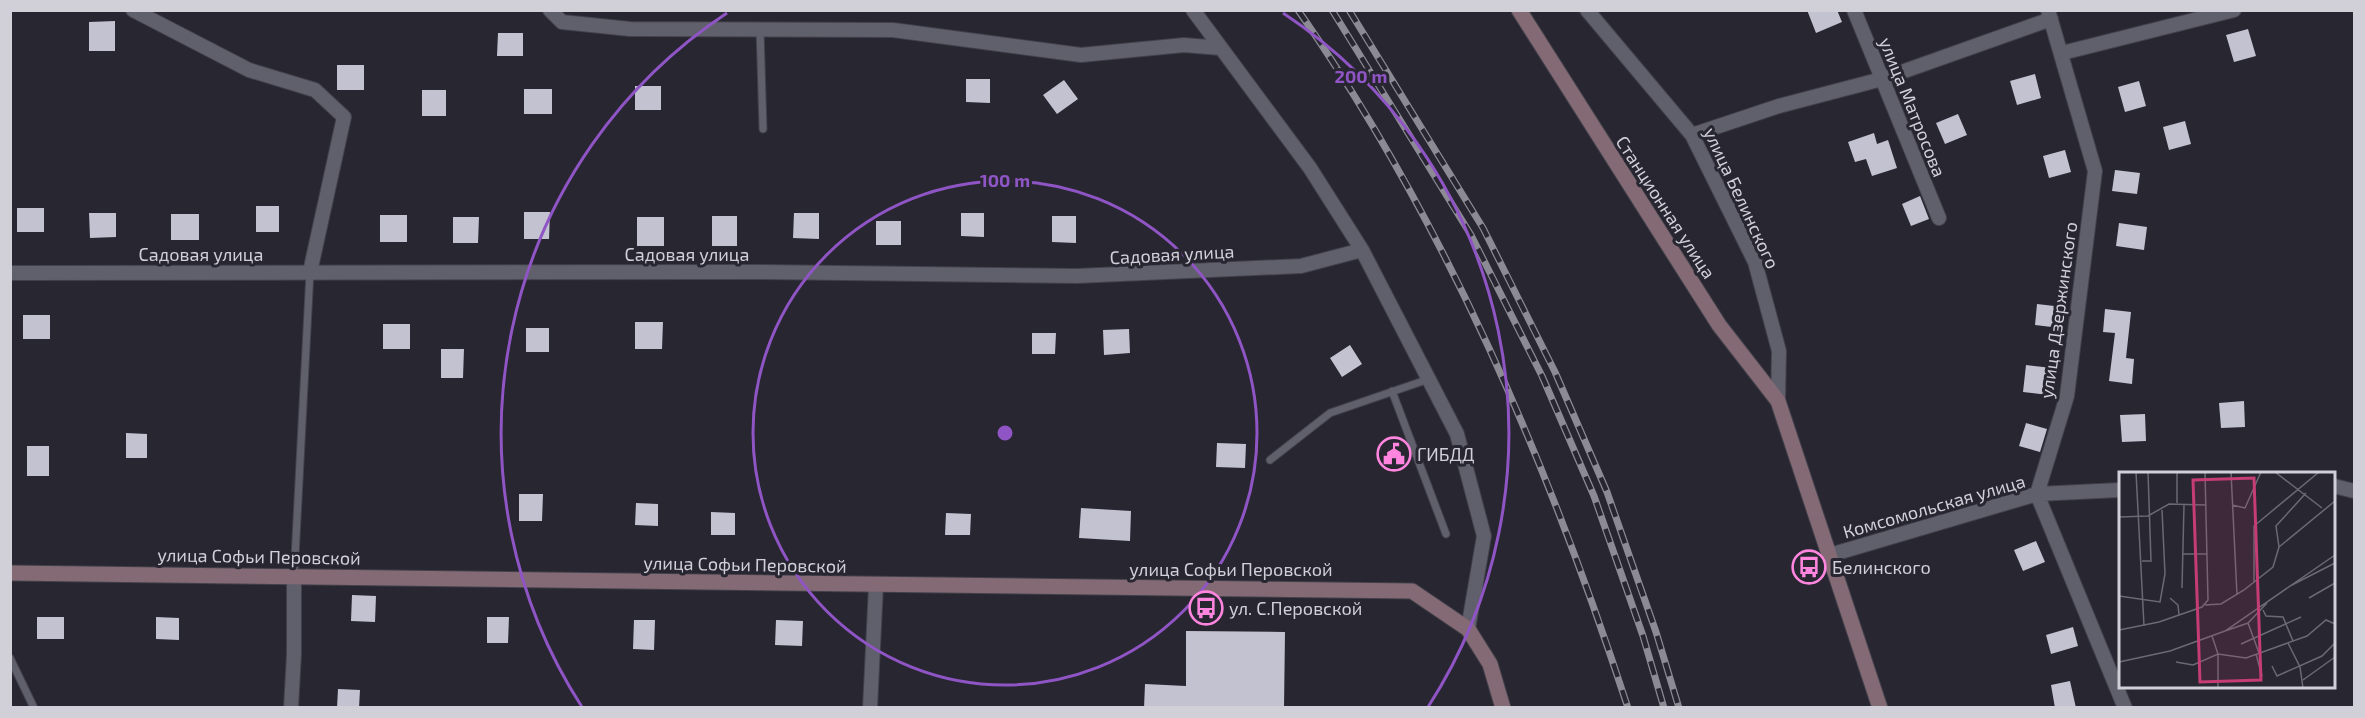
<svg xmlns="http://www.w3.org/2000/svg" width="2365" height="718" font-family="'Exo 2',sans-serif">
<rect width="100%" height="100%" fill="#272631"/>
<path fill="#c3c2d1" d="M1807,10H1837L1842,22L1816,33Z
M115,21V51H89V22Z
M2248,29L2256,56L2234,62L2226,35Z
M498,33H523V56H497Z
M337,65H364V90H337Z
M2035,74L2041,98L2017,105L2010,81Z
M966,79H990V103L966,102Z
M1064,80L1078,99L1057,114L1043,95Z
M2139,81L2146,106L2125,112L2118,87Z
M635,86H661V110H635Z
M524,89H552V114H524Z
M422,90H446V116H422Z
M1958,114L1967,135L1945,144L1936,123Z
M2185,121L2191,144L2169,150L2163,127Z
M1874,133L1877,144L1888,140L1897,168L1872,176L1866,159L1855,162L1848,142Z
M2065,150L2071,172L2049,178L2043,156Z
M2115,170L2140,173L2137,194L2112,191Z
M1920,196L1929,219L1911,226L1902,204Z
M256,206H279V232H256Z
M17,208H44V232H17Z
M524,212H550L549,239H524Z
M89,213H116V237L90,238Z
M794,213H819V239L793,238Z
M961,213H984V237L961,236Z
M171,214H199V240H171Z
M380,215H407V242H380Z
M712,216H737V246H712Z
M1052,216H1076V243L1052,242Z
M453,217H479L478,243H453Z
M637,217H664V246H637Z
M876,221H901V245H876Z
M2119,223L2147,227L2144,250L2116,246Z
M2037,304L2063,307L2060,328L2035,325Z
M2105,309L2131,312L2126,358L2134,359L2132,384L2109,381L2115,333L2103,332Z
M23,315H50V339H23Z
M635,322H663L662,349H635Z
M383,324H410V349H383Z
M526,328H549V352H526Z
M1129,329L1130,353L1104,355L1103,330Z
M1032,333H1056L1055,354H1032Z
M1350,345L1362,364L1342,377L1330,358Z
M441,349H464L463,378H441Z
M2026,365L2052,368L2048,395L2023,392Z
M2244,401L2245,427L2221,428L2219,403Z
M2145,414L2146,441L2122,442L2120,415Z
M2026,423L2047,429L2040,452L2019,446Z
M126,433L147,434V458H126Z
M1217,443L1246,444L1245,468L1216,467Z
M27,446H49V476H27Z
M519,494H543L542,521H519Z
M636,503L658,504V526L635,525Z
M1081,508L1131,511L1130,541L1079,538Z
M711,512L735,513V535H711Z
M946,513L971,514L970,535H945Z
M2036,541L2045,562L2023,571L2014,550Z
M352,595L376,596L375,622L351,621Z
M37,617H64V639H37Z
M156,617L179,618V640L156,639Z
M487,617H509L508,643H487Z
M634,620H655L654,650L633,649Z
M776,620L803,621L802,646L775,645Z
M2073,627L2078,646L2051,654L2046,635Z
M1186,631L1285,632L1284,708H1144L1145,684L1186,686Z
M2070,681L2076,708H2055L2051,685Z
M338,689L360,690L359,708H337Z"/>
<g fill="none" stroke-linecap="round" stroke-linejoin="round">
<g stroke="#42414b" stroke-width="9">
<path id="lane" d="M760,30L763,129
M1392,391L1446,534
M1270,460L1330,413L1429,379
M294,576L310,272
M10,658L34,708"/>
</g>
<g stroke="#42414b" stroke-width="16">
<path id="street" d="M133,10L249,70L315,90L344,117L310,272
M550,10L562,22L630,29L893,30L1081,55L1184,45L1221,48
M1193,10L1310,168L1362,250L1457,434L1484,536L1468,629
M1587,10L1692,135L1755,262L1779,351L1778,401
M1854,10L1939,218
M2048,10L2095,171L2067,396L2037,494L2125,708
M2062,53L2234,10
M1692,135L1779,106L1882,79L2051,19
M10,273L763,272L1077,276L1301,266L1362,250
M2334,486L2354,491
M1830,555L2037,494L2120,490
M291,708L294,654V576
M870,708L876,586"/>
</g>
<g stroke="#42414b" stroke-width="17">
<path id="secondary" d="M1519,10L1719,325L1778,401L1880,708
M10,573L1412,591L1468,629L1490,664L1503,708"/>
</g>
<use href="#lane" stroke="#605f6c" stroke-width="7"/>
<use href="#street" stroke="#605f6c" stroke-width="14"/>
<use href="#secondary" stroke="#846a74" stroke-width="15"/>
<g stroke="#8c8b94" stroke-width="7">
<path id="rail" d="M1298,10C1446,223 1548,463 1628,708
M1332,10L1471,235L1542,376L1594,496L1643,636L1664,708
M1349,10L1483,228L1555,372L1607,492L1656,632L1679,708"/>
</g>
<use href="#rail" stroke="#272631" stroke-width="4.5" stroke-dasharray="14" stroke-linecap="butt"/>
</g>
<g fill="none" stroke="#9055c5" stroke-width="3">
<circle cx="1005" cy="433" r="252"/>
<path d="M582 707A504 504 0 0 1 727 13M1283 13A504 504 0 0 1 1428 707"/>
</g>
<defs>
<g id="civic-ring" transform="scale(1.725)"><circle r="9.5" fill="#272631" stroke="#ff85de" stroke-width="1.5"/><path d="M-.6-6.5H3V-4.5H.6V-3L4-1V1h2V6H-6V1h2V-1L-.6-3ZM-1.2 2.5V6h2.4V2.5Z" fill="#ff85de"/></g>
<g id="bus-ring" transform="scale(1.725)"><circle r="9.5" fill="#272631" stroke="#ff85de" stroke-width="1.5"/><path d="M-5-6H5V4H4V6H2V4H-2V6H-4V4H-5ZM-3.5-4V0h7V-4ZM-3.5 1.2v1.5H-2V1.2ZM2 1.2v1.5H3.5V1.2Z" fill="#ff85de"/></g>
</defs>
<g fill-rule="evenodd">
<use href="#civic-ring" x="1394" y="454"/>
<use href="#bus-ring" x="1809" y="567"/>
<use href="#bus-ring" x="1206" y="608"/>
</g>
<g text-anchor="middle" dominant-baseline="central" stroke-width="6" stroke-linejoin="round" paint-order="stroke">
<g font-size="18" fill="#d1d0d8" stroke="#272631">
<text transform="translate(1913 107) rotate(68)">улица Матросова</text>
<text transform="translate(1742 198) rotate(65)">улица Белинского</text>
<text transform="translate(1666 207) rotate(57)">Станционная улица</text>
<text x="201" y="254">Садовая улица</text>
<text x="687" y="254">Садовая улица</text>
<text transform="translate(1172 254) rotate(-3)">Садовая улица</text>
<text transform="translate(2058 310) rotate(-82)">улица Дзержинского</text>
<text transform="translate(1934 506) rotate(-16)">Комсомольская улица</text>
<text transform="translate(259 556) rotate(1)">улица Софьи Перовской</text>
<text transform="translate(745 564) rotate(1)">улица Софьи Перовской</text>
<text x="1231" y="569">улица Софьи Перовской</text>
</g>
<g font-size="18" fill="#d1d0d8" stroke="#272631" text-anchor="start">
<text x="1417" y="454">ГИБДД</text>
<text x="1832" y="567">Белинского</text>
<text x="1229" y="608">ул. С.Перовской</text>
</g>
</g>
<g transform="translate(2119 472)">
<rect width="216" height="216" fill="#272631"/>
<path fill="none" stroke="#6b6a74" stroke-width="1.5" d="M17,0L25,154M112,0L118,123M156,0L203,36M58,31V0M113,33L126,36L142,0M0,45L29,44L50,32L87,33M0,57V120M160,75L216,29M160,75L157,54L187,21M64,82H88M23,89H32L29,0M135,110V54L200,0M171,114L216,91M63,116L65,33M0,124L41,130L46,102L43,38M51,126L59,133L60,143M190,126L216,111M86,133L102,132L125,118L154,95L160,75M144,138L147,144L164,145L174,169M129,151L140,181M0,158L40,150L83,135L89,128L86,0M106,159L129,151L148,131M93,164L99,182V216M169,171L181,195L184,216M122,172L182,145M137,182L143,204M0,190L51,179L106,159L216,83M57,190L74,193L99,182L127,186L188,164L207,148L216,152M153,194L158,204L203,184L216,171M184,208L216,185"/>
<path fill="#c53d74" fill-opacity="0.15" stroke="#c53d74" stroke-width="3" d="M135,6L142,208L81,210L74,8Z"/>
<rect width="216" height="216" fill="none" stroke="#d1d0d8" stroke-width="3"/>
</g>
<circle cx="1005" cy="433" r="9" fill="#9055c5" stroke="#272631" stroke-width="3"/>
<g font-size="18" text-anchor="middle" font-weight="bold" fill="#9055c5" stroke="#272631" stroke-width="6" stroke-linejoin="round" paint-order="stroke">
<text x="1361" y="83">200 m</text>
<text x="1005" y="187">100 m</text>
</g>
<rect width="2365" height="718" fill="none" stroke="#d1d0d8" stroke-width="24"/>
</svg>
